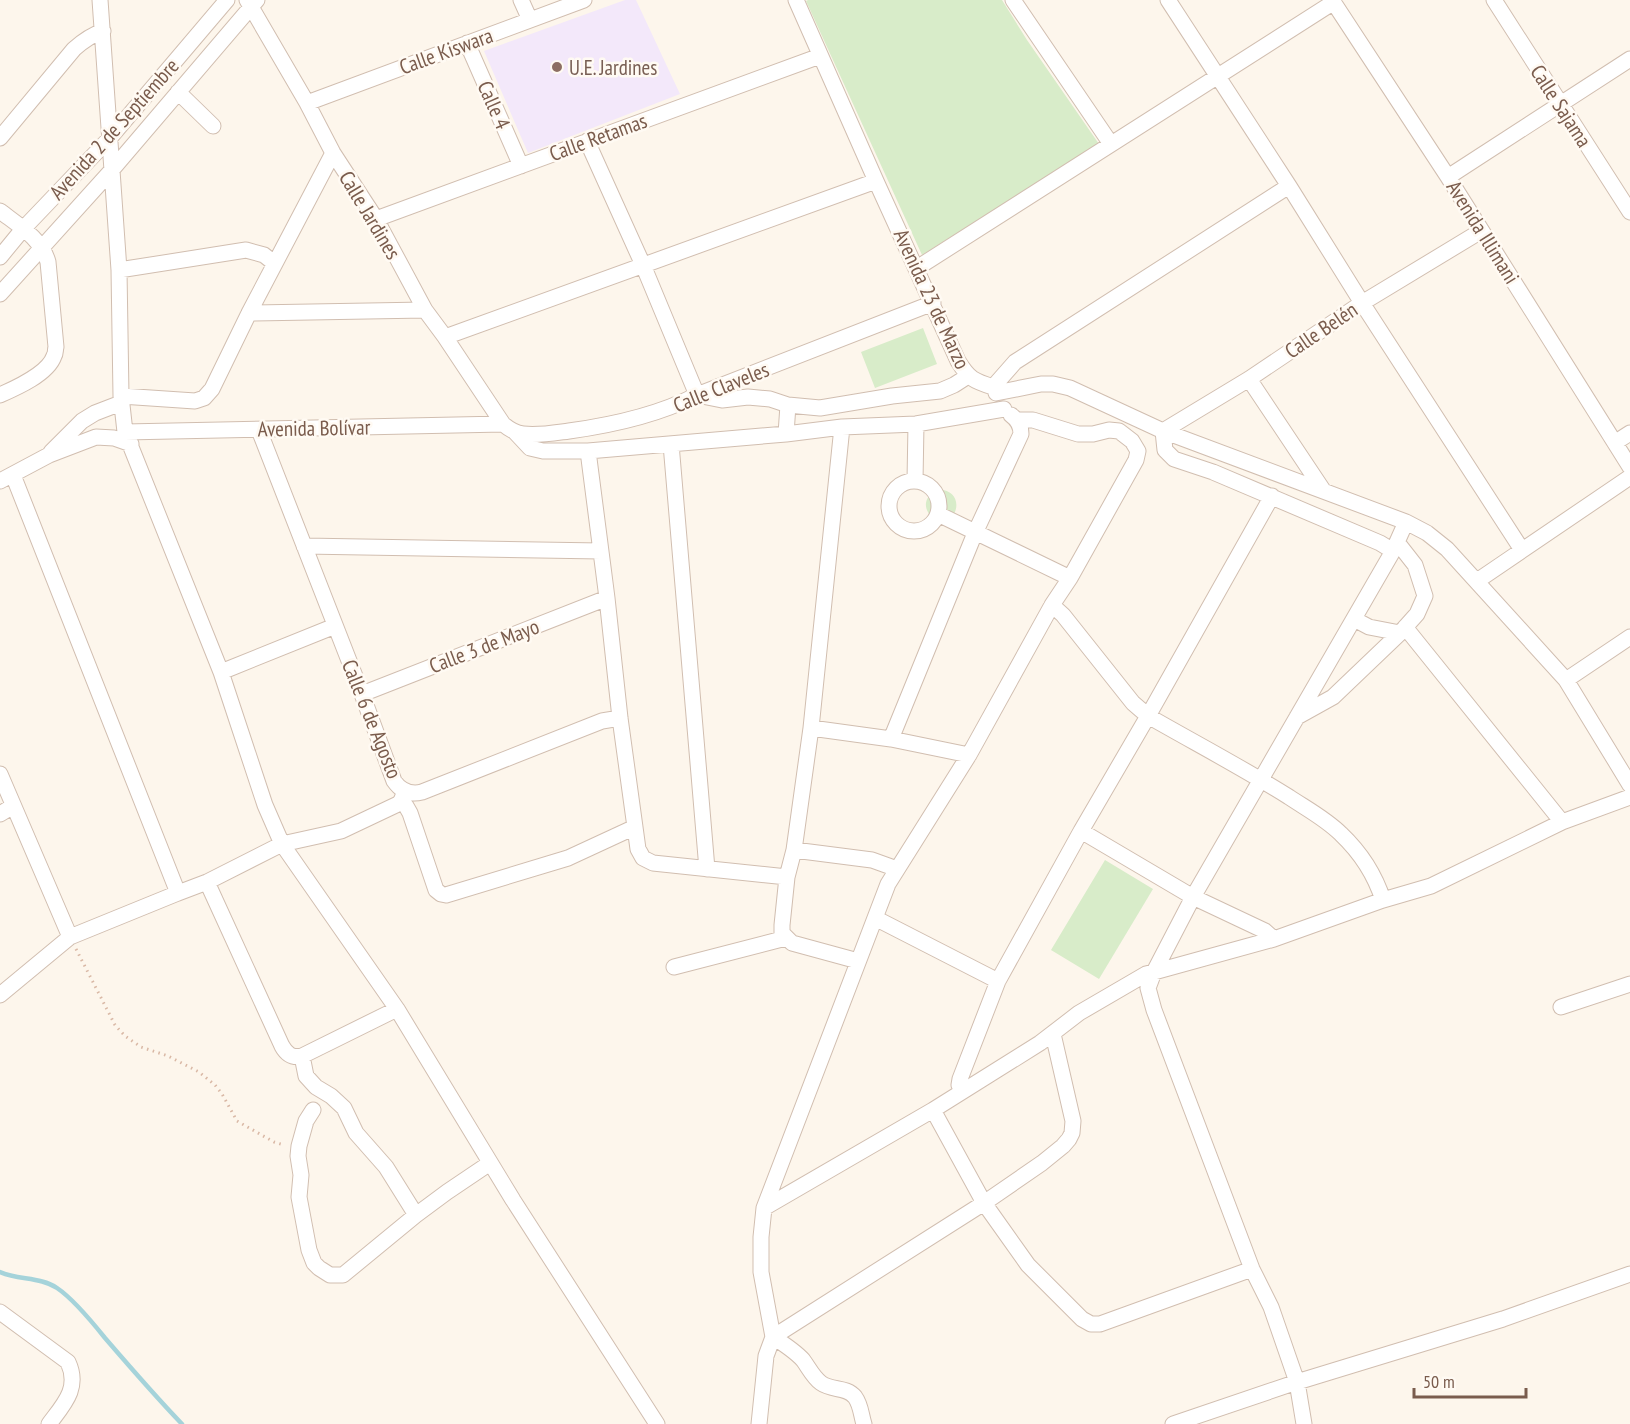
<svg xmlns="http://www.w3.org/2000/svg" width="1630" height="1424" font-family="'PT Sans Narrow',sans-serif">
<rect width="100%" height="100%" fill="#fdf6ec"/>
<path fill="#f3e8fa" d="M625,0H636L680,94L528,153L484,51Z"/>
<path fill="#d8ecc9" d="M808,0H1002L1027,40L1099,144L922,255L806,1Z
M923,328L937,364L875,388L861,352Z
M937,490C954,488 962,504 952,517L933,518C922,509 924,496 937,490Z
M1105,860L1153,889L1099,979L1051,950Z"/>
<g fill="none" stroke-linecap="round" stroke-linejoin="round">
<path stroke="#a5d3da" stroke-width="4.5" d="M0,1272C18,1280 41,1277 57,1288C72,1298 93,1323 105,1338C130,1367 155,1396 182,1424"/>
<g stroke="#d1beb0" stroke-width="17">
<path id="minor" d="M100,0L119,270L121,396L125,432L221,672L265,805L282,844L397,1009L513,1200L657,1424
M247,0L307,103L333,153L376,219L425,310L445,337L503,424C509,429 515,433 523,434C538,436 554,433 569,431C613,425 658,415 697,395L933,303
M521,0L530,20
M796,0L876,181L958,361C969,379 974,381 993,387L1015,362L1289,186
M1013,0L1111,144
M1168,0L1289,186L1362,303L1522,550
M1332,0L1448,177L1630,467
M1494,0L1630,212
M467,43L521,166
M178,92L213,126
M307,103L584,0
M0,138L74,49C83,41 91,35 103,31
M587,141L643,265L697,395L722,400L748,397L770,399L788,405L820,408L892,396L940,391L954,385L968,376
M1448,177L1630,59
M0,211C18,225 42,239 48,262L56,347C55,350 56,353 54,356C48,374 16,388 0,395
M376,219L820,56
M0,257L23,229L109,139L227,0
M917,268L1334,2
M119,270L246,250L264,255L274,263
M0,294L111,171L257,0
M249,313L425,310
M445,337L876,181
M1249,379L1323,490
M996,393L1041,384H1053L1070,388L1163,431L1406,522L1427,533L1447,549L1566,680L1630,785
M121,396L195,401L204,398L212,389L249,313L333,153
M842,427L811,728L794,850L787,877L782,925V933L792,943L858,961
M259,430L362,694L394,781C401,791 410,795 422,792L602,721L620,718
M125,432L503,424
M515,432L530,448L543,451H588L786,434L842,427L916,424L1004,409
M786,434L788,405
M1616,442L1630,433
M671,444L707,869
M588,451L607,598L620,718L638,849L643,858L653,863L787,877
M51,452L82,421L95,413L121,403
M13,475L178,893
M889 506a25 25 0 1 1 50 0a25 25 0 1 1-50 0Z
M0,481L49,455L96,437L114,438L131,444
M915,481L916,424
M938,514L1070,578
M304,546L601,551
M1393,551L1380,543L1213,472L1174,459L1165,450L1163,431L1249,379L1362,303L1481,231
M1477,581L1630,477
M1052,605L1063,615L1133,703L1148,716C1195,743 1243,768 1289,797C1307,809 1326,819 1341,834C1361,853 1375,875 1383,900
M1354,619L1369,627L1400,633
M1405,627L1562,822
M221,672L335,626
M1566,680L1630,637
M362,694L607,598
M1297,717L1333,697L1400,633L1417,614L1425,596L1415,565L1397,542
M811,728L891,739L969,755
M891,739L975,533L1021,434C1021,426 1018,420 1011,415
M0,774L70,937
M401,801L406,806L410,813L436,890L441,894L446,895L568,858L635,827
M0,814L13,806
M1081,831L1193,897L1265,931L1274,939
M794,850L872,860L897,869
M207,882L282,1046C287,1055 293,1058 302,1056L397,1009
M875,918L998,981
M674,967L786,938
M0,995L70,937L178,893L207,882L282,844L341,831L398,804L401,801L405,791
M1561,1007L1630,984
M302,1056L306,1076L316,1087L331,1096L344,1108L356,1133L386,1167L416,1215
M962,1091L959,1085L960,1079L998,981L1081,831L1148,716L1272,496
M313,1110L306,1121L299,1146L298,1156L301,1175L299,1197L309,1250L314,1263L319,1268L330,1275H343L416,1215L447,1192L490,1163
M933,1110L984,1203L1028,1265L1082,1319L1091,1324H1100L1252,1269
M764,1208L888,884L969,755L1052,605L1070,578L1136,460L1138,451L1132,441L1119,431L1109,430L1093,434H1078L1033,420H1017
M0,1312L68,1362C80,1388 64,1404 49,1424
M759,1424L766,1356L773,1337L761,1272V1237L764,1208L933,1110L1040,1043L1079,1013L1146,974L1154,972L1193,897L1393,551L1406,522
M864,1424C861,1415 861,1405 855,1397C846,1386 832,1391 821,1383C813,1377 809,1368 803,1360C795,1351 784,1344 773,1337L984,1203L1042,1163L1063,1146L1069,1139L1072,1133L1073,1121L1053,1034
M1173,1424L1297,1382L1503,1319L1630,1274
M1304,1424L1297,1382L1271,1307L1252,1269L1154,1010L1148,988L1154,972L1274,939L1383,900L1431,886L1562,822L1630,797"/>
</g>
<path stroke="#d9b8a5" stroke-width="3" stroke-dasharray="1.5 4.5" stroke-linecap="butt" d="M76,949L115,1025L125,1036L141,1047L168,1056L199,1072L215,1085L222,1094L237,1121L274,1142L284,1145"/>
<use href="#minor" stroke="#fff" stroke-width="15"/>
</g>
<circle fill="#8d6e63" stroke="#fffaf3" stroke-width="2" cx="557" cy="67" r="6"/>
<g text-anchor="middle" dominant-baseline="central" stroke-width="5" stroke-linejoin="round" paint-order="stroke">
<g font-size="21" fill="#7a5c4d" stroke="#fffaf3">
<text transform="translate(446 51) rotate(-20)">Calle Kiswara</text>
<text transform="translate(494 105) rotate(66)">Calle 4</text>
<text transform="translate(1561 106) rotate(57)">Calle Sajama</text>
<text transform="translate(114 129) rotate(-48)">Avenida 2 de Septiembre</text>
<text transform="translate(598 137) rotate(-20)">Calle Retamas</text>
<text transform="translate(370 215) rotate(59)">Calle Jardines</text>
<text transform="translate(1483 232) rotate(58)">Avenida Illimani</text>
<text transform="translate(932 299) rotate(65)">Avenida 23 de Marzo</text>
<text transform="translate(1321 330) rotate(-34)">Calle Belén</text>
<text transform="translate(721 387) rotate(-22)">Calle Claveles</text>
<text transform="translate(314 428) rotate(-1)">Avenida Bolívar</text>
<text transform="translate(484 646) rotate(-21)">Calle 3 de Mayo</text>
<text transform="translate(372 719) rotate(68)">Calle 6 de Agosto</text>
</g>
<g font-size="21" fill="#785e54" stroke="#fffaf3" text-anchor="start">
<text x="569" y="67">U.E. Jardines</text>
</g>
</g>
<path d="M1414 1388v9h112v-9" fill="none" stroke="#7a5c4d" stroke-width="3"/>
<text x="1423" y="1388" font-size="18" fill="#7a5c4d" stroke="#fffaf3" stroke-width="4.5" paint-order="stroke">50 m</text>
</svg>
